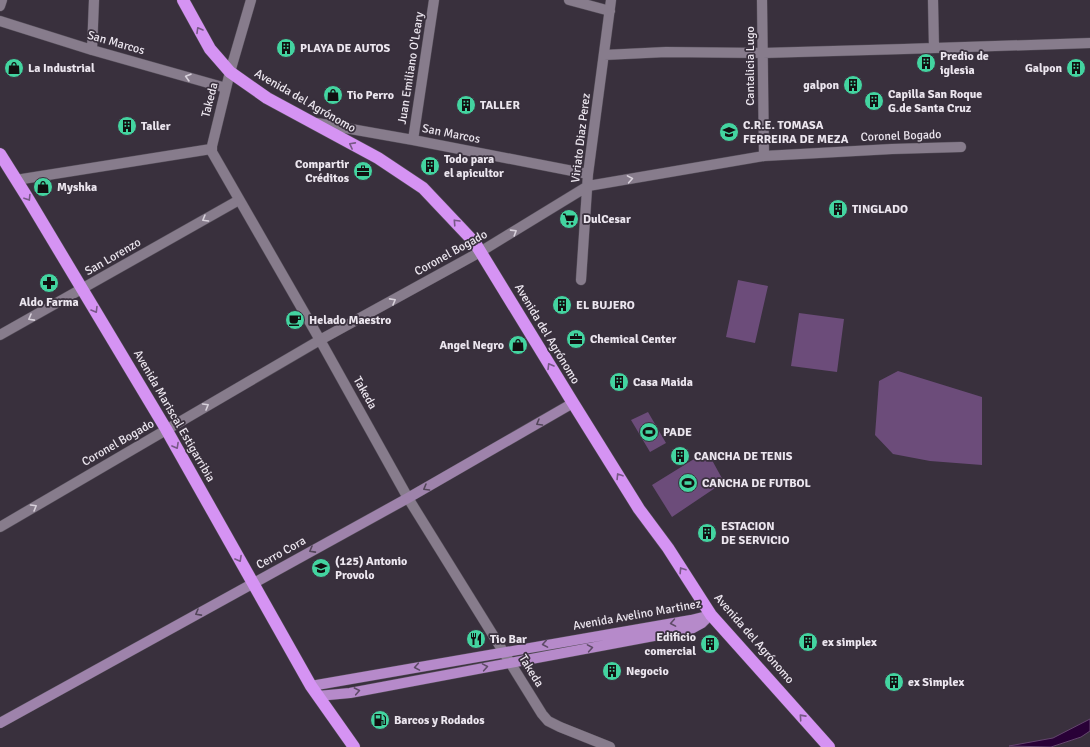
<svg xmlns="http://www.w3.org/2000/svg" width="1090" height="747" font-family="Signika,sans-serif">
<rect width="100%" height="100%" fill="#39303d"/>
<path fill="#6c4c7a" d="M738,280L768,286L755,343L726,337Z
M799,313L844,319L837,372L791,366Z
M898,371L982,397V465L930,461L893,454L875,435L879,381Z
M648,412L666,443L650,452L631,420Z
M707,451L724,482L672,517L652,485Z"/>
<path fill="#290137" stroke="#64466e" d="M1090,719V731L1081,737L1051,747L1009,746L1053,738Z"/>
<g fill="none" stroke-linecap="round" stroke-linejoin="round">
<g stroke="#554e59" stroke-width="11">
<path id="street" d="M251,0L230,72L212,146V152L320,340L408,498L542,714L548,721L560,727L610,747
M569,0L610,11
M762,0L764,156
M933,0L934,48
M0,6L2,0
M0,21L92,50L226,88
M92,50L94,0
M604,55L666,52L763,53L904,49L1090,43
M317,123L413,140L588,174
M413,140L434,0
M16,180L211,149
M581,280L588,174L611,0
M0,335L239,200
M0,527L320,340L480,252L588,186L764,156L892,149L961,147"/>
</g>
<g stroke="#554e59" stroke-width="11">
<path id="secondary" d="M0,723L408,498L573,403"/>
</g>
<g stroke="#554e59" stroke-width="11">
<path id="primary" d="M311,686L691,620L711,615
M318,696L350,693L691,629L702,623L708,617"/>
</g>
<g stroke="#554e59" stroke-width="13">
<path id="highway" d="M183,0L210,49L230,72L267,98L378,158L423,188L475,243L573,403L639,509L668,548L711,615L829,747
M0,154L27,197L166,429L311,686L354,747"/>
</g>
<use href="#street" stroke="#877c8c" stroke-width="10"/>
<use href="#secondary" stroke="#9e83ab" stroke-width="10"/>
<use href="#primary" stroke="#b68aca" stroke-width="10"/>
<use href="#highway" stroke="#d593f3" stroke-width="12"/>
</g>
<defs><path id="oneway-chevron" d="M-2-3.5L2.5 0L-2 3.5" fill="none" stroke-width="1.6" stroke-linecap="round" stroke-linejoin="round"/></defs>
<g stroke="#775886">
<use href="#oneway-chevron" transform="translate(199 30) rotate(-120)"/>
<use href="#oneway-chevron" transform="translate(352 145) rotate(-152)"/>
<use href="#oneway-chevron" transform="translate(28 198) rotate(58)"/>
<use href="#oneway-chevron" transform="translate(456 222) rotate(-133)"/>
<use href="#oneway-chevron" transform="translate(95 310) rotate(59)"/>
<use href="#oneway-chevron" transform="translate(550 366) rotate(-121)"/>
<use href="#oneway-chevron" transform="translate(176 446) rotate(61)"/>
<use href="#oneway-chevron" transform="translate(619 476) rotate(-122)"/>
<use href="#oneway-chevron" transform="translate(239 559) rotate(61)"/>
<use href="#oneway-chevron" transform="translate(682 570) rotate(-123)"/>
<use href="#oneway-chevron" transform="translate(802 717) rotate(-132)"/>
</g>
<g stroke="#d8d1db">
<use href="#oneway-chevron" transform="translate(188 77) rotate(-164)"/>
<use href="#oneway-chevron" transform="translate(630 179) rotate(-10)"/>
<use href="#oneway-chevron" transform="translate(205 219) rotate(150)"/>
<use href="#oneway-chevron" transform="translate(514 232) rotate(-32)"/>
<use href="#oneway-chevron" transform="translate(393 301) rotate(-29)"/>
<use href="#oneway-chevron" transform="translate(31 318) rotate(151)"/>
<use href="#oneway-chevron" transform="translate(206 406) rotate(-30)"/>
<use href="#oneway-chevron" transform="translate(34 507) rotate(-30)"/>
</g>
<g stroke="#524558">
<use href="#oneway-chevron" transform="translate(539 423) rotate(150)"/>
<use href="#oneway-chevron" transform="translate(426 488) rotate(150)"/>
<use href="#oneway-chevron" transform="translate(312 550) rotate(151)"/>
<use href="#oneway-chevron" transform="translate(198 613) rotate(151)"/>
</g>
<g stroke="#5e4b67">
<use href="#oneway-chevron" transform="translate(673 623) rotate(170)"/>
<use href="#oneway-chevron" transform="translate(545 644) rotate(170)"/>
<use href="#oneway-chevron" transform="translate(590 648) rotate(-10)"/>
<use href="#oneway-chevron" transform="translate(417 667) rotate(170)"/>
<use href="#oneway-chevron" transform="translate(485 667) rotate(-10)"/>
<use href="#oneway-chevron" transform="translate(357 691) rotate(-11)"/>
</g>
<defs>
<g id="building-disc" transform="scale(1)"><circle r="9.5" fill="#43d4a0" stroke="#39303d"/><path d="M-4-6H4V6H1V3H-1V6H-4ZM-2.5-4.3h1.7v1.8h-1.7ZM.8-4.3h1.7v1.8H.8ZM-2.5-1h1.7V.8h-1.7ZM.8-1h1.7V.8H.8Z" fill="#111"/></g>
<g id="shop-disc" transform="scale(1)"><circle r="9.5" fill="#43d4a0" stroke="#39303d"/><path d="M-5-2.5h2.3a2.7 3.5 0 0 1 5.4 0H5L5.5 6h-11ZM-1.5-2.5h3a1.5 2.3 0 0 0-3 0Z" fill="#111"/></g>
<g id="school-disc" transform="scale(1)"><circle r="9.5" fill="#43d4a0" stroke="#39303d"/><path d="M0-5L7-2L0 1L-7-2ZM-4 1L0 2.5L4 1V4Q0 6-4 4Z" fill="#111"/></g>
<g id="office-disc" transform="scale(1)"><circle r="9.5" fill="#43d4a0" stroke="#39303d"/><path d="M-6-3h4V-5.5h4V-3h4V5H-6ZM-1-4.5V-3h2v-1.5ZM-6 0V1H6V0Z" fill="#111"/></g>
<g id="supermarket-disc" transform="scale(1)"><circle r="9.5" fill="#43d4a0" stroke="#39303d"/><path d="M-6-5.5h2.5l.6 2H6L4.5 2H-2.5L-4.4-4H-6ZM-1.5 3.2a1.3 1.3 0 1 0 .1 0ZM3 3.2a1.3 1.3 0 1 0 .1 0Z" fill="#111"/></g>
<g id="pharmacy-disc" transform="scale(1)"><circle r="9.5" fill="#43d4a0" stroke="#39303d"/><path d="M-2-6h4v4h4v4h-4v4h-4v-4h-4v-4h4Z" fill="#111"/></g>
<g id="cafe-disc" transform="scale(1)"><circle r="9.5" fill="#43d4a0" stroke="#39303d"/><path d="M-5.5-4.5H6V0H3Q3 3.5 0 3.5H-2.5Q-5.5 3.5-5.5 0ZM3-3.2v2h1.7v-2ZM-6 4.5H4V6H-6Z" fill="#111"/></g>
<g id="stadium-disc" transform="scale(1)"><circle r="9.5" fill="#43d4a0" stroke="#39303d"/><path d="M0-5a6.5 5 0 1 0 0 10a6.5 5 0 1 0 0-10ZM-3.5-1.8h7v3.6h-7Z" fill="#111"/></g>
<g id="restaurant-disc" transform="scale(1)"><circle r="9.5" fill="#43d4a0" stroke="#39303d"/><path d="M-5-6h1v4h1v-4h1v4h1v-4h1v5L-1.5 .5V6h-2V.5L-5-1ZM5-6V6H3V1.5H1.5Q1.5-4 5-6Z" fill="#111"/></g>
<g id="fuel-disc" transform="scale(1)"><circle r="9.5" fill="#43d4a0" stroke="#39303d"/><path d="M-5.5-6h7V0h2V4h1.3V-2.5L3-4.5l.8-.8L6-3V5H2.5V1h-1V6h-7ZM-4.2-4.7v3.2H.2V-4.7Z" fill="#111"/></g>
</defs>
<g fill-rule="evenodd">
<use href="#building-disc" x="286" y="48"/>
<use href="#building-disc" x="926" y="63"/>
<use href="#shop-disc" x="14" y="68"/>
<use href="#building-disc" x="1076" y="68"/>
<use href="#building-disc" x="853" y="85"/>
<use href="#shop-disc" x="333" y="95"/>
<use href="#building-disc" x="874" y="101"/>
<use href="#building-disc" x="466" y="105"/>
<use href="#building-disc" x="127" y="126"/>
<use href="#school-disc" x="729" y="132"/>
<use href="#building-disc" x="430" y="166"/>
<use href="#office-disc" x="363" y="171"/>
<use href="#shop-disc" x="43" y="187"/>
<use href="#building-disc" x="838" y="209"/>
<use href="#supermarket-disc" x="569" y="219"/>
<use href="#pharmacy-disc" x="49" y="283"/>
<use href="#building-disc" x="562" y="305"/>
<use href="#cafe-disc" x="295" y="320"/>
<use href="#office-disc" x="576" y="339"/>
<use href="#shop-disc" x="518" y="345"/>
<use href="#building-disc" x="619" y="382"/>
<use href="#stadium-disc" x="649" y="432"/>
<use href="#building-disc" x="680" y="456"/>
<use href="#stadium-disc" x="688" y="483"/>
<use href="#building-disc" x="707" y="533"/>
<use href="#school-disc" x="321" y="568"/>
<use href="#restaurant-disc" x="476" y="639"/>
<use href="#building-disc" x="808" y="642"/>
<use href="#building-disc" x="710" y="644"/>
<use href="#building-disc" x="612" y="671"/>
<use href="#building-disc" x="894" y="682"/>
<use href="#fuel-disc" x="380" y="720"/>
</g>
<g text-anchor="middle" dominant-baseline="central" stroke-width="3.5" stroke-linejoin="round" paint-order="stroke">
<g font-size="12" fill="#ece6ef" stroke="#39303d">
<text transform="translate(116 43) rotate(16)">San Marcos</text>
<text transform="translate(750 66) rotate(-90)">Cantalicia Lugo</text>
<text transform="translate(411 68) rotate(-81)">Juan Emiliano O'Leary</text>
<text transform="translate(210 100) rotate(-76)">Takeda</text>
<text transform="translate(305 101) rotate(30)">Avenida del Agrónomo</text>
<text transform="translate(451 134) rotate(11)">San Marcos</text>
<text transform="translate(901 136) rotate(-2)">Coronel Bogado</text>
<text transform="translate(581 138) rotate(-83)">Viriato Diaz Perez</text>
<text transform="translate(451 253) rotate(-29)">Coronel Bogado</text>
<text transform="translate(113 257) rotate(-30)">San Lorenzo</text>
<text transform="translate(547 334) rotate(59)">Avenida del Agrónomo</text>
<text transform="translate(365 393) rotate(61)">Takeda</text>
<text transform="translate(174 416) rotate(60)">Avenida Mariscal Estigarribia</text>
<text transform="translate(118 443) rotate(-30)">Coronel Bogado</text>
<text transform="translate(281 553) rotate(-29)">Cerro Cora</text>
<text transform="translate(637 615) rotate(-10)">Avenida Avelino Martinez</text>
<text transform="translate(754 639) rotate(49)">Avenida del Agrónomo</text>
<text transform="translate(531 671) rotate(58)">Takeda</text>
</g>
<g font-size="12" font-weight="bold" fill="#ece6ef" stroke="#39303d" text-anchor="start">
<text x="300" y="48">PLAYA DE AUTOS</text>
<text x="940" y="56">Predio de<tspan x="940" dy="14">iglesia</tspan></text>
<text x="28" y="68">La Industrial</text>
<text x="1062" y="68" text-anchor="end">Galpon</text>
<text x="839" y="85" text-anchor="end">galpon</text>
<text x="888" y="94">Capilla San Roque<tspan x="888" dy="14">G.de Santa Cruz</tspan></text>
<text x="347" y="95">Tio Perro</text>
<text x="480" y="105">TALLER</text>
<text x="743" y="125">C.R.E. TOMASA<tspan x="743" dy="14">FERREIRA DE MEZA</tspan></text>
<text x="141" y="126">Taller</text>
<text x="444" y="159">Todo para<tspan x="444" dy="14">el apicultor</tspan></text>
<text x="349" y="164" text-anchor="end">Compartir<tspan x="349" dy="14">Créditos</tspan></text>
<text x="57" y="187">Myshka</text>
<text x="852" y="209">TINGLADO</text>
<text x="583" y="219">DulCesar</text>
<text x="49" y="302" text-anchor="middle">Aldo Farma</text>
<text x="576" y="305">EL BUJERO</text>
<text x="309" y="320">Helado Maestro</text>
<text x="590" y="339">Chemical Center</text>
<text x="504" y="345" text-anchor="end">Angel Negro</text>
<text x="633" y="382">Casa Maida</text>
<text x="663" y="432">PADE</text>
<text x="694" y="456">CANCHA DE TENIS</text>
<text x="702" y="483">CANCHA DE FUTBOL</text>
<text x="721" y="526">ESTACION<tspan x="721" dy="14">DE SERVICIO</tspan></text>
<text x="335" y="561">(125) Antonio<tspan x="335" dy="14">Provolo</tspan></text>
<text x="696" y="637" text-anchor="end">Edificio<tspan x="696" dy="14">comercial</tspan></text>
<text x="490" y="639">Tio Bar</text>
<text x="822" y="642">ex simplex</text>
<text x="626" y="671">Negocio</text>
<text x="908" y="682">ex Simplex</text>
<text x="394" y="720">Barcos y Rodados</text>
</g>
</g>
</svg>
